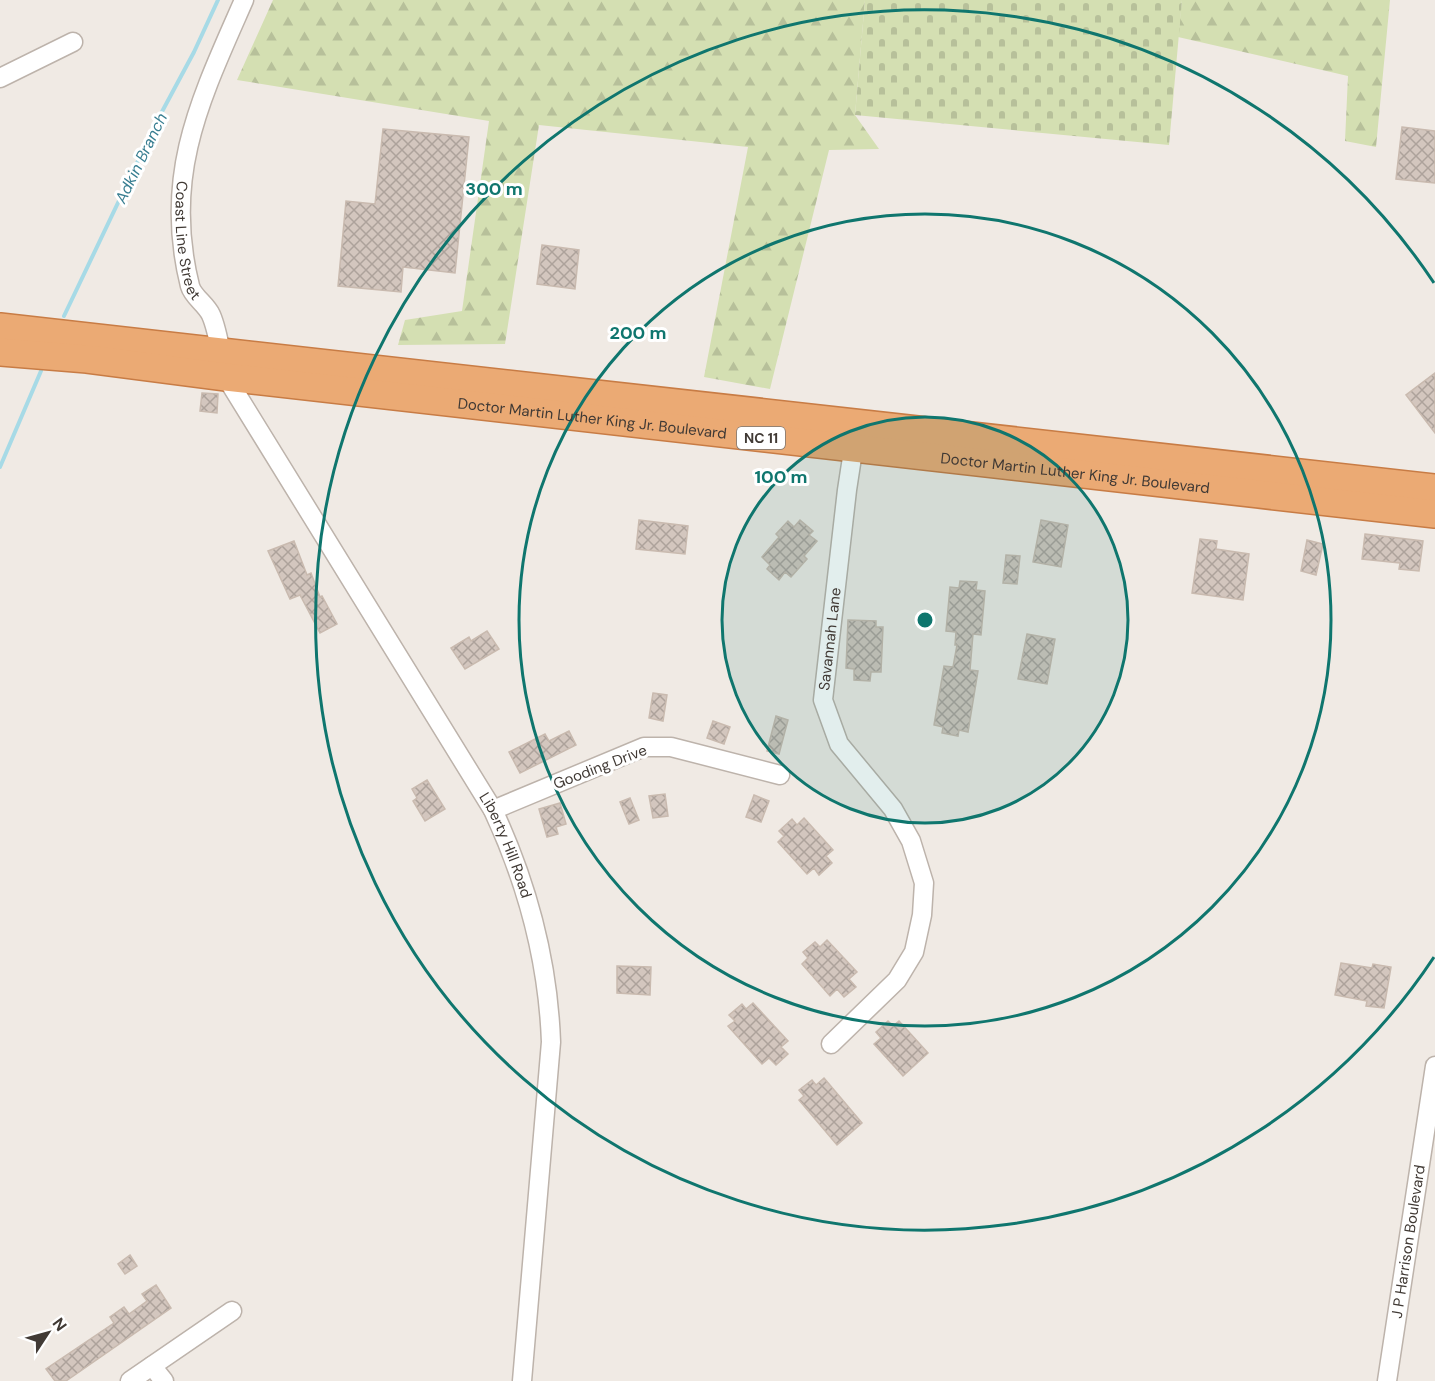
<svg xmlns="http://www.w3.org/2000/svg" width="1435" height="1381" font-family="'DM Sans',sans-serif">
<defs>
<pattern id="forest-firs" width="22" height="20" patternUnits="userSpaceOnUse" patternTransform="scale(1.5)"><rect width="22" height="20" fill="#d4dfb2"/><path d="M5 1l3.5 6h-7zM16 11l3.5 6h-7z" fill="#b7c09a"/></pattern>
<pattern id="cemetery-stones" width="16" height="16" patternUnits="userSpaceOnUse" patternTransform="scale(1.5)"><rect width="16" height="16" fill="#d4dfb2"/><path d="M2 7V4a2 2 0 0 1 4 0v3zM10 15v-3a2 2 0 0 1 4 0v3z" fill="#b7c09a"/></pattern>
<pattern id="building-cross-hatch" width="8" height="8" patternUnits="userSpaceOnUse" patternTransform="scale(1.5)"><rect width="8" height="8" fill="#d3c6be"/><path d="M0 0l8 8M0 8l8-8" fill="none" stroke="#ada29b"/></pattern>
</defs>
<rect width="100%" height="100%" fill="#f0eae4"/>
<path fill="url(#forest-firs)" d="M273,0H865L855,115L879,149L829,150L770,389L704,377L748,147L539,125L505,344L398,345L405,320L462,311L489,121L237,80Z
M1182,0H1390L1376,147L1345,141L1348,76L1178,37Z"/>
<path fill="url(#cemetery-stones)" d="M865,0H1182L1169,145L855,115Z"/>
<g fill="none" stroke-linecap="round" stroke-linejoin="round">
<path stroke="#a7dae6" stroke-width="4" d="M64,316L157,121L194,52L218,0
M0,467L41,371"/>
</g>
<path fill="url(#building-cross-hatch)" stroke="#c9baaf" stroke-width="1.5" d="M1402,127L1435,131V183L1396,179Z
M383,129L469,137L455,273L403,267L401,292L338,286L346,201L375,204Z
M542,245L579,250L575,289L537,284Z
M1435,373V433L1406,395Z
M202,393L218,394L217,413L200,411Z
M639,520L688,526L685,554L636,549Z
M800,520L813,531L809,535L817,541L804,556L807,559L791,577L785,572L779,580L767,569L770,565L762,557L779,537L776,534L788,521L794,527Z
M1041,520L1068,525L1061,567L1033,562Z
M1365,534L1423,541L1419,571L1399,569L1400,563L1362,559Z
M1200,539L1217,541L1216,549L1249,554L1243,600L1192,593Z
M1307,540L1323,544L1316,575L1301,571Z
M294,541L307,575L311,573L320,597L322,596L337,624L320,633L300,595L290,599L268,551Z
M1006,555L1020,556L1017,584L1003,583Z
M960,581L977,582L976,590L985,591L981,635L973,634L970,670L978,671L968,732L959,730L958,736L942,733L943,727L934,725L944,666L953,667L957,645H955L956,632L946,631L950,587L959,588Z
M848,620L876,621V627H883L881,672H871L870,681L854,680V669L846,668Z
M487,631L499,649L465,669L451,648L469,637L471,641Z
M1027,634L1055,639L1047,684L1018,679Z
M653,693L667,695L663,721L649,718Z
M776,716L788,720L779,754L767,751Z
M713,721L730,727L724,744L707,738Z
M569,731L576,745L520,773L509,752L545,734L549,741Z
M427,780L445,809L425,821L413,801L417,798L412,789Z
M665,794L668,816L653,818L649,796Z
M754,795L769,801L761,822L746,817Z
M630,798L639,820L629,824L620,802Z
M560,803L566,824L556,827L558,834L547,837L539,809Z
M804,818L833,850L826,856L832,863L819,875L814,868L807,874L778,842L784,836L779,831L792,819L797,825Z
M827,940L857,972L849,979L856,987L844,997L837,989L830,996L802,964L808,958L803,952L815,942L820,947Z
M1341,963L1372,968L1373,964L1391,967L1384,1008L1366,1006L1367,1001L1335,995Z
M617,966L651,967L650,995L617,993Z
M753,1003L788,1041L781,1047L788,1054L776,1065L769,1058L762,1064L728,1026L735,1021L729,1015L742,1004L746,1009Z
M888,1021L893,1026L899,1021L928,1053L903,1076L874,1044L881,1038L876,1032Z
M824,1078L862,1123L837,1145L799,1100L804,1096L799,1090L812,1080L816,1085Z
M130,1255L137,1266L125,1274L118,1264Z
M156,1285L171,1308L66,1381H55L46,1369L114,1323L110,1317L124,1307L129,1314L147,1301L142,1294Z"/>
<g fill="none" stroke-linecap="round" stroke-linejoin="round">
<g stroke="#bdb3ab" stroke-width="21">
<g id="minor">
<path id="s1" d="M244,0C201,98 162,175 190,286C193,297 206,304 211,315C219,333 221,358 226,377L493,810C528,885 548,960 551,1042L522,1381"/>
<path d="M0,78L73,42"/>
<path d="M493,810L644,747H671L780,775"/>
<path id="s2" d="M831,1044L897,980L914,952L922,915L924,883L911,841L893,809L839,744L823,700L847,490L855,438"/>
<path d="M152,1366L164,1381"/>
<path d="M130,1381L232,1311"/>
<path id="s3" d="M1387,1381L1435,1066"/>
</g>
</g>
<g stroke="#c87c45" stroke-width="30">
<g id="highway">
<path d="M0,327L1435,488"/>
<path id="s4" d="M0,352L87,359L226,377L1435,514"/>
</g>
</g>
<use href="#minor" stroke="#fff" stroke-width="18"/>
<use href="#highway" stroke="#ebaa74" stroke-width="27"/>
</g>
<circle cx="925" cy="620" r="203" fill="#0f766e" fill-opacity=".12"/>
<g fill="none" stroke="#0f766e" stroke-width="3">
<circle cx="925" cy="620" r="203"/>
<circle cx="925" cy="620" r="406"/>
<path d="M1434 957A610 610 0 1 1 1434 283"/>
</g>
<g text-anchor="middle" dominant-baseline="central" stroke-width="6" stroke-linejoin="round" paint-order="stroke">
<rect fill="#fff" stroke="#7a7572" stroke-width="1.5" x="737" y="427" width="48" height="22" rx="4.5"/>
<g font-size="14" font-weight="bold" fill="#413a35">
<text x="761" y="438">NC 11</text>
</g>
<g font-size="15" fill="#413a35" stroke="#fff">
<text stroke="none"><textPath href="#s1" startOffset="252">Coast Line Street</textPath></text>
<text stroke="none"><textPath href="#s4" startOffset="596">Doctor Martin Luther King Jr. Boulevard</textPath></text>
<text stroke="none"><textPath href="#s4" startOffset="1082">Doctor Martin Luther King Jr. Boulevard</textPath></text>
<text stroke="none"><textPath href="#s2" startOffset="468">Savannah Lane</textPath></text>
<text transform="translate(600 767) rotate(-21)">Gooding Drive</text>
<text stroke="none"><textPath href="#s1" startOffset="944">Liberty Hill Road</textPath></text>
<text stroke="none"><textPath href="#s3" startOffset="141">J P Harrison Boulevard</textPath></text>
</g>
<g font-size="16" font-style="italic" fill="#387e91" stroke="#fff">
<text transform="translate(141 158) rotate(-64)">Adkin Branch</text>
</g>
</g>
<circle cx="925" cy="620" r="9" fill="#0f766e" stroke="#fff" stroke-width="3"/>
<g font-size="18" text-anchor="middle" font-weight="bold" fill="#0f766e" stroke="#fff" stroke-width="6" stroke-linejoin="round" paint-order="stroke">
<text x="494" y="195">300 m</text>
<text x="638" y="339">200 m</text>
<text x="781" y="483">100 m</text>
</g>
<g transform="translate(48 1333) rotate(54)" stroke="#ffffff" stroke-width="4.5" paint-order="stroke">
<path d="M0-4.5L10 22L0 15L-10 22Z" fill="#413a35"/>
<text y="-9" font-size="16" font-weight="bold" text-anchor="middle" fill="#413a35">N</text>
</g>
</svg>
